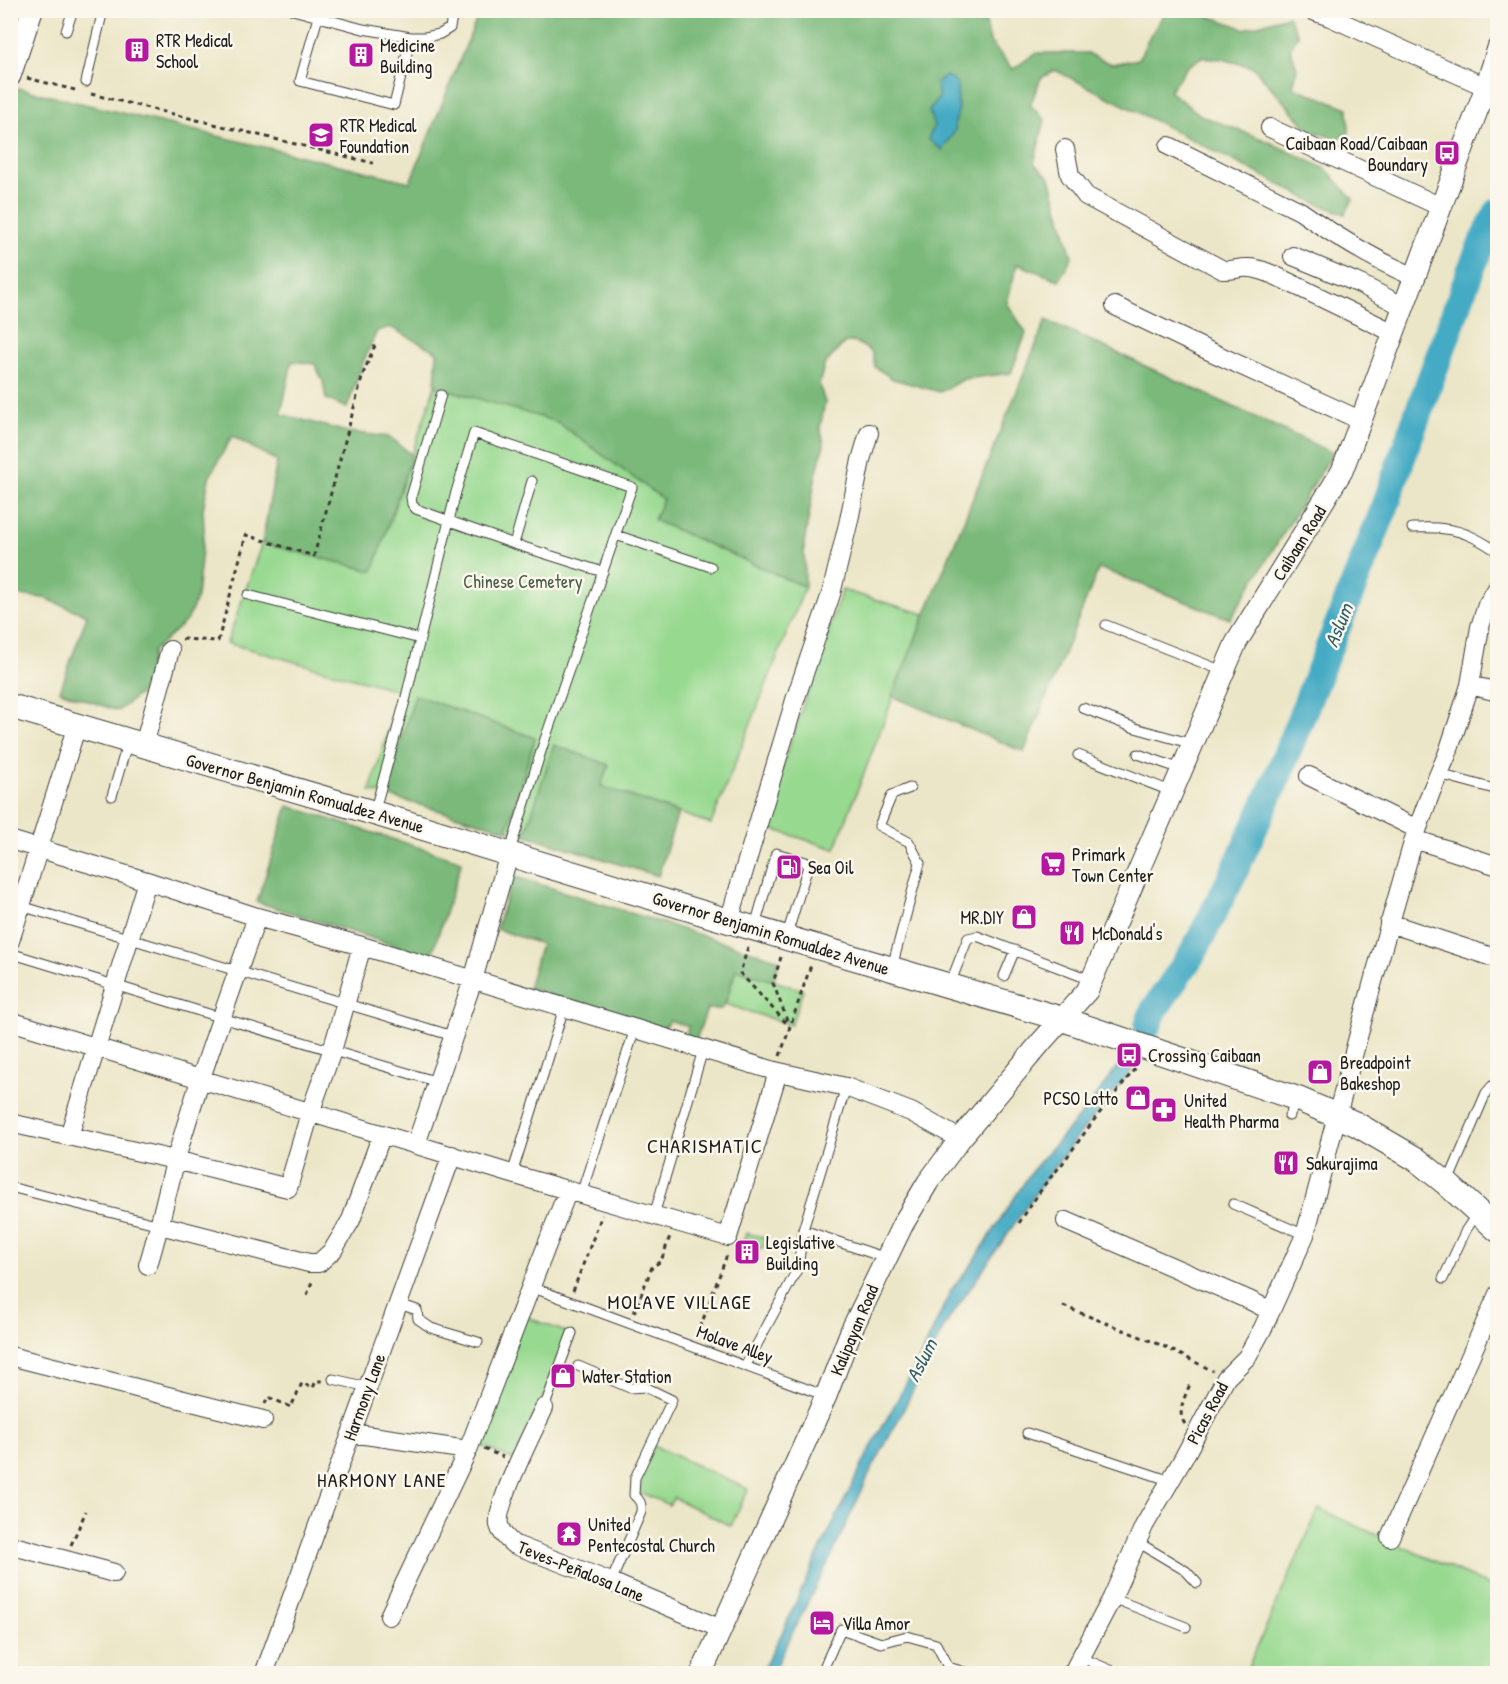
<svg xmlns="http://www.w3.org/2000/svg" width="1508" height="1684" font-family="'Patrick Hand',sans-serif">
<rect width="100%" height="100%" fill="#fbf7ec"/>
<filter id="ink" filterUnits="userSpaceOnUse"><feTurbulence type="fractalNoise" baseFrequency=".0167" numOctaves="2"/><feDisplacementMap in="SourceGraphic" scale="12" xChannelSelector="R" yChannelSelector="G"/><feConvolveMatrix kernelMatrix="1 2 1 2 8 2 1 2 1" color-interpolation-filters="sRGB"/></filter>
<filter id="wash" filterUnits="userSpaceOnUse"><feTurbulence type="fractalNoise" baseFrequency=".008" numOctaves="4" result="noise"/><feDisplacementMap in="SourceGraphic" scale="24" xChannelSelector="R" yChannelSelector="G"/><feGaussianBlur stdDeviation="1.35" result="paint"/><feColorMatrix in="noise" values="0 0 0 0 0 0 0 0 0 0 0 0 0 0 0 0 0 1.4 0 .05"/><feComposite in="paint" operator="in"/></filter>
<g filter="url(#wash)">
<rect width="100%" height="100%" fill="#ece6c8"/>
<path fill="#98d990" stroke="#5a7a56" stroke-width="1.5" d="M426,332L856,342H845L824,365L819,384L825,403L557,422L663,499L654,520L805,587L711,824L601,786L554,745L525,835L507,830L535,738L415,696L385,795L370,791L400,691L227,643L262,543L373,571L435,386L469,395Z
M842,590L925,614L835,849L762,826Z
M736,969L803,990L791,1025L725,1004Z
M746,1233L766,1238L763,1249L743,1244Z
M524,1316L573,1335L514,1460L475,1443Z
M654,1446L748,1489L731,1526L674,1498L669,1505L637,1491L638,1478Z
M1319,1509L1497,1589V1673L1263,1674L1248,1667Z"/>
<path fill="#7ab97a" stroke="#4b6a4b" stroke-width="1.5" d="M480,11H983L990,42L1013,69L1036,53H1086L1112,64L1139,59L1148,39L1166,11H1195L1245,29L1288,16L1298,35L1290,48L1297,68L1293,87L1348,108L1349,133L1336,139L1309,130L1253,67L1221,59L1202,57L1187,67L1169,91L1202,116L1267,141L1326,169L1353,199L1345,214L1316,203L1055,70L1041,78L1030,105L1045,120L1034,163L1050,178L1072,257L1059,280L1017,264L1007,303L1026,333L1011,373L964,379L940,392L893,379L875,367L872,352L856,342H845L824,365L819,384L825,403L820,427L824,444L815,480L804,543L805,587L654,520L663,499L557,422L435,386L437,352L390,327L377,331L362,365L347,408L326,399L323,381L315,364L292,361L281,414L347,432L390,437L412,455L373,571L262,543L277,461L232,436L209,478L203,509L204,530L197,597L188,619L153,651L144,690L118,711L60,691L87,615L44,598L11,594L10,103L18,88L410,182Z
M1046,320L1333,453L1230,619L1099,568L1024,752L892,696Z
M415,695L535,738L507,830L385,795Z
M554,745L609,765L601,786L678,813L658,876L525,835Z
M288,806L462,861L431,957L257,902Z
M513,876L780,960L773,981L736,969L725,1004L721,1009H707L696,1040L686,1037L688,1026L670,1021L662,1030L528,988L541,944L496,929Z"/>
<path fill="#44abc4" stroke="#306470" stroke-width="1.5" d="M946,76L957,83L958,112L955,122V131L942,150L928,139L934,126L929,111L939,97L936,83Z
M1125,1052L1140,1055V1060L1089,1122L1046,1178L945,1325L900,1417L870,1473L830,1559L772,1673L760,1674L781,1635L817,1556L868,1453L920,1358L951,1290L974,1261L1031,1172L1089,1105L1117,1067Z"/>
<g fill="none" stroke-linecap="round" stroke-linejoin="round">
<path stroke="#44abc4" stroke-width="28" d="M1148,1025L1154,1010L1193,953L1233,874L1277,778L1386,504C1405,447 1426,391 1447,335C1462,293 1476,251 1498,212"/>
</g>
</g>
<g filter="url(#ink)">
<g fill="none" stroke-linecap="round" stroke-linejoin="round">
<g stroke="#3b3a36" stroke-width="11">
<path id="service" d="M293,10L363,29L411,37H425L440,34L450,28L453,10
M318,17L300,81L394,105L411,37
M66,31L73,10
M86,82L103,10
M441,395L411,497L412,504L416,509L514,544L603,572
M1412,528C1423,528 1434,527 1445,529C1465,531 1482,541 1498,552
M616,535L711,567
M514,544L532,481
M248,595L420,639
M1106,625L1223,671
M1083,708L1135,728L1193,744
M1138,754L1181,769
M1078,755L1173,792
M1439,774L1498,790
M112,796L128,741
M374,813L405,701L456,492L474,433L632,487L543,745L509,854
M21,906L453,1036
M755,926L776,853L809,863L786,938
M10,953L222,1018L438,1082
M892,967L920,863L909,842L879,826L892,795L910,788
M1004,976L1015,950
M950,984L968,938L977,936L1091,980
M1289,1116L1297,1100
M512,1174L564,1008
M1448,1182L1486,1093L1492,1086L1498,1084
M10,1187L160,1225
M581,1194L635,1029
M1233,1204L1305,1235
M654,1215L703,1050
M803,1230L886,1258
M1443,1279L1466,1230L1478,1212
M531,1287L826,1396
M399,1304L417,1310L418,1319L431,1328L478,1342
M746,1365L798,1268L803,1230L846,1087
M578,1366L630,1388L645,1387L672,1400L635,1478L634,1495C640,1500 642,1504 641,1512L611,1582
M333,1379L368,1387
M544,1408L572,1333
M1027,1433L1171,1481
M1136,1541L1186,1571L1197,1583
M1112,1598L1186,1627
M1082,1658L1120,1674
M825,1665L841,1629L881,1643L907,1636L936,1644L948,1667L971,1674"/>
</g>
<g stroke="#3b3a36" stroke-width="20">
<path id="minor" d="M1311,10L1330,17L1486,87
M1270,128L1441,207
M1169,146L1300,211C1334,235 1376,261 1415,277
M1065,149L1070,175L1086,196L1223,270C1232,271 1240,267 1249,268C1258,268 1266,272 1274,275L1394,333
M1293,256L1360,284L1404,307
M1115,306L1207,350L1362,421
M1470,685L1498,692
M144,745L170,650
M1309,776L1417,829
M1414,839L1498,866
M10,840L147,881L257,917L362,946L775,1071L846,1087L911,1112L960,1139
M729,921L795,700L831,594L849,520L861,460L869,433
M1389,923L1498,959
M10,941L77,725
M10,1021L512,1174L728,1237L778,1072
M10,1123L175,1160L288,1188L310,1113L332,1051L362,946
M69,1136L147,881
M416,1144L473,980L509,854
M1066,1221L1249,1300L1271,1311
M160,1225L309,1263H319L333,1250L351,1220L382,1134
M148,1265C159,1230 166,1195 176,1159C199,1078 229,997 257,917
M10,1356L263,1420
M544,1408C534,1430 495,1505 499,1525C501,1533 507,1539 513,1544L611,1582L721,1629
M351,1433L468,1450
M1390,1537L1498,1294
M10,1545L114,1573
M389,1616L468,1450L568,1190
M264,1674L452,1155
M1072,1674L1112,1598L1144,1526L1183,1459L1226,1378L1247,1357L1263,1328L1305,1235L1372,985L1414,839L1431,792L1447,755L1463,707L1470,685L1480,627L1487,605L1498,587"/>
</g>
<g stroke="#3b3a36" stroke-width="23">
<path id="tertiary" d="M10,76L32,10
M701,1674L826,1396L851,1331L903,1224L928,1182L960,1139L1042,1041L1087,991L1236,643L1342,471L1486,87L1498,48"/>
</g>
<g stroke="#3b3a36" stroke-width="26">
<path id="secondary" d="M10,706L374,813L729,921L1062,1019L1298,1099L1356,1124L1416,1159L1447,1184L1498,1230"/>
</g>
<path stroke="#3b3a36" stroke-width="3" stroke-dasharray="4.5 4.5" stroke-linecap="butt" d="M27,78L79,91
M91,94L373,163
M182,639L218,641L246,535L314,556L363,374L374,347L380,345
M748,947L740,973L789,1026
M781,957L773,983L789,1025
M780,1056L811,965
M1019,1223L1045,1184L1062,1164L1094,1120L1138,1065
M573,1291L602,1215
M307,1295L313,1279
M1063,1306L1161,1345L1213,1371
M634,1313L652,1267L661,1261L670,1236
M697,1336L728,1252
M265,1404L268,1397L291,1407L302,1383L313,1388L316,1381H323
M1185,1424C1176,1412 1185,1397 1190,1384
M484,1449L503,1457
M71,1545L86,1511"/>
<use href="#service" stroke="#fff" stroke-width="9"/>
<use href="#minor" stroke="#fff" stroke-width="18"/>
<use href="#tertiary" stroke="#fff" stroke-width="21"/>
<use href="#secondary" stroke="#fff" stroke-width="24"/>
</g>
</g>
<defs>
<g id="building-square" transform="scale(1.35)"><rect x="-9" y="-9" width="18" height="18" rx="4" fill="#b5179e" stroke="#fbf7ec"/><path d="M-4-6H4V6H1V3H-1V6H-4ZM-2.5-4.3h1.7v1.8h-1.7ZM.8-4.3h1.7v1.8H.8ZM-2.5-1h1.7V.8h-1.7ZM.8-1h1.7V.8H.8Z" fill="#fff"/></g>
<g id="university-square" transform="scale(1.35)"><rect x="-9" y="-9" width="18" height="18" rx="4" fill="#b5179e" stroke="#fbf7ec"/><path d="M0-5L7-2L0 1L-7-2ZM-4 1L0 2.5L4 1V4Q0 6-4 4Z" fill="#fff"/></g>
<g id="bus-square" transform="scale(1.35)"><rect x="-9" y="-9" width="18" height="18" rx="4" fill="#b5179e" stroke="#fbf7ec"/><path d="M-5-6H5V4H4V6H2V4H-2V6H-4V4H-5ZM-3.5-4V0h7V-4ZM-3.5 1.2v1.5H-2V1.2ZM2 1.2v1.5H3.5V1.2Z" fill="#fff"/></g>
<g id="supermarket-square" transform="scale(1.35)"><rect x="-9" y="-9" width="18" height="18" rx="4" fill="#b5179e" stroke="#fbf7ec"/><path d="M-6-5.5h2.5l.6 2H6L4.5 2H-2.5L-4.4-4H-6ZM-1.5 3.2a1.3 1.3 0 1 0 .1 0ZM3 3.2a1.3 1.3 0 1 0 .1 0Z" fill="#fff"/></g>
<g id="fuel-square" transform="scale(1.35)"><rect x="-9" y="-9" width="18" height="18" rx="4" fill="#b5179e" stroke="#fbf7ec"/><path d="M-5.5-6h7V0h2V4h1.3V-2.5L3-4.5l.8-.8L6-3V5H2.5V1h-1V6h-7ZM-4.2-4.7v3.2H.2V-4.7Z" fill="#fff"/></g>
<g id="shop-square" transform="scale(1.35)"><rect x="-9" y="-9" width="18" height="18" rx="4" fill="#b5179e" stroke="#fbf7ec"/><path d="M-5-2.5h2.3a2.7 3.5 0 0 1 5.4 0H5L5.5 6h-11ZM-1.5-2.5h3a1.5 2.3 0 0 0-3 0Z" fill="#fff"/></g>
<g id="restaurant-square" transform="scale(1.35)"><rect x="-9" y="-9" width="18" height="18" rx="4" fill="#b5179e" stroke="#fbf7ec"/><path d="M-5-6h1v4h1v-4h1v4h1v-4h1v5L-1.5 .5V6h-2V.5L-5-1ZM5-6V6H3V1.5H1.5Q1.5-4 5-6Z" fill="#fff"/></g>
<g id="pharmacy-square" transform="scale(1.35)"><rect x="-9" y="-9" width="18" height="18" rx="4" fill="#b5179e" stroke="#fbf7ec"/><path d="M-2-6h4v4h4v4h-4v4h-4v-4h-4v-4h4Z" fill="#fff"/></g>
<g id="temple-square" transform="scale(1.35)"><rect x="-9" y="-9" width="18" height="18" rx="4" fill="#b5179e" stroke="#fbf7ec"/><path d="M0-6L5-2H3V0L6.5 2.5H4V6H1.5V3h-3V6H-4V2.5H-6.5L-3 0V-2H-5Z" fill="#fff"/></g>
<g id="hotel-square" transform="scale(1.35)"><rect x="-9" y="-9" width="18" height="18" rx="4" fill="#b5179e" stroke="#fbf7ec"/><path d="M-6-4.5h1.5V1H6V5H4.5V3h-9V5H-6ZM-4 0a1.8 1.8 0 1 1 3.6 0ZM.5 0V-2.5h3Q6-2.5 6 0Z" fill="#fff"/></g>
</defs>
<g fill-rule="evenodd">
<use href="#building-square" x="137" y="50"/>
<use href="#building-square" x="361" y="55"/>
<use href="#university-square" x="321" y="135"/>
<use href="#bus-square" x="1447" y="153"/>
<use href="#supermarket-square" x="1053" y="864"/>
<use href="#fuel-square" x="789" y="867"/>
<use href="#shop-square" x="1024" y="917"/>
<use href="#restaurant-square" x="1072" y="933"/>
<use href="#bus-square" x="1129" y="1055"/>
<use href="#shop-square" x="1320" y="1072"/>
<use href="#shop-square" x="1138" y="1098"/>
<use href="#pharmacy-square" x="1164" y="1110"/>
<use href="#restaurant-square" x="1286" y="1163"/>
<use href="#building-square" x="747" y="1252"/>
<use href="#shop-square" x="563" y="1376"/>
<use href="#temple-square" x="569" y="1534"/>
<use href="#hotel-square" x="822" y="1623"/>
</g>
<g text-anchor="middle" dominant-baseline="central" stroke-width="5" stroke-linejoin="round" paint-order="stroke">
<g font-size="18" fill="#1c1c1c" stroke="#fbf7ec" text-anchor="start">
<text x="156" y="40">RTR Medical<tspan x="156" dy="21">School</tspan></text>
<text x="380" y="45">Medicine<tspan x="380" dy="21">Building</tspan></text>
<text x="340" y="125">RTR Medical<tspan x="340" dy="21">Foundation</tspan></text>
<text x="1428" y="143" text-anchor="end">Caibaan Road/Caibaan<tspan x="1428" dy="21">Boundary</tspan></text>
<text x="1072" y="854">Primark<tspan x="1072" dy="21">Town Center</tspan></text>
<text x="808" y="867">Sea Oil</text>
<text x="1004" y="917" text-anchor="end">MR.DIY</text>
<text x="1092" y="933">McDonald's</text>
<text x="1148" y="1055">Crossing Caibaan</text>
<text x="1340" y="1062">Breadpoint<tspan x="1340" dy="21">Bakeshop</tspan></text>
<text x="1118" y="1098" text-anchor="end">PCSO Lotto</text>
<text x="1184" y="1100">United<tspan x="1184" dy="21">Health Pharma</tspan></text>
<text x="1306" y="1163">Sakurajima</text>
<text x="766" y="1242">Legislative<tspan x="766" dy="21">Building</tspan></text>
<text x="582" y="1376">Water Station</text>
<text x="588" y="1524">United<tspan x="588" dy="21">Pentecostal Church</tspan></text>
<text x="842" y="1623">Villa Amor</text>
</g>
<g font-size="18" fill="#1c1c1c" stroke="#fbf7ec">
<text transform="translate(1299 543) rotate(-58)">Caibaan Road</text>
<text transform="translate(305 793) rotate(16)">Governor Benjamin Romualdez Avenue</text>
<text transform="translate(771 933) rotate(17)">Governor Benjamin Romualdez Avenue</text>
<text transform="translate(854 1330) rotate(-67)">Kalipayan Road</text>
<text transform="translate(735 1344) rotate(20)">Molave Alley</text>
<text transform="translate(364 1397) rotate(-70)">Harmony Lane</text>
<text transform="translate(1207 1413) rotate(-62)">Picas Road</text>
<text transform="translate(581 1571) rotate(22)">Teves-Peñalosa Lane</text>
</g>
<g font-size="18" fill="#475e45" stroke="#fbf7ec">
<text x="523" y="581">Chinese Cemetery</text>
</g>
<g font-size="20" font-style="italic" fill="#2e5c68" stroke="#fbf7ec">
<text transform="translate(1338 625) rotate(-68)">Aslum</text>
<text transform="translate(921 1360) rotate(-63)">Aslum</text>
</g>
<g font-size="20" letter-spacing="1.5" fill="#1c1c1c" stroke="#fbf7ec">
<text x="705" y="1145">CHARISMATIC</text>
<text x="680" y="1301">MOLAVE VILLAGE</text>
<text x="382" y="1479">HARMONY LANE</text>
</g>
</g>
<rect width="1508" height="1684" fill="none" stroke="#fbf7ec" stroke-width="36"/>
</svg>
